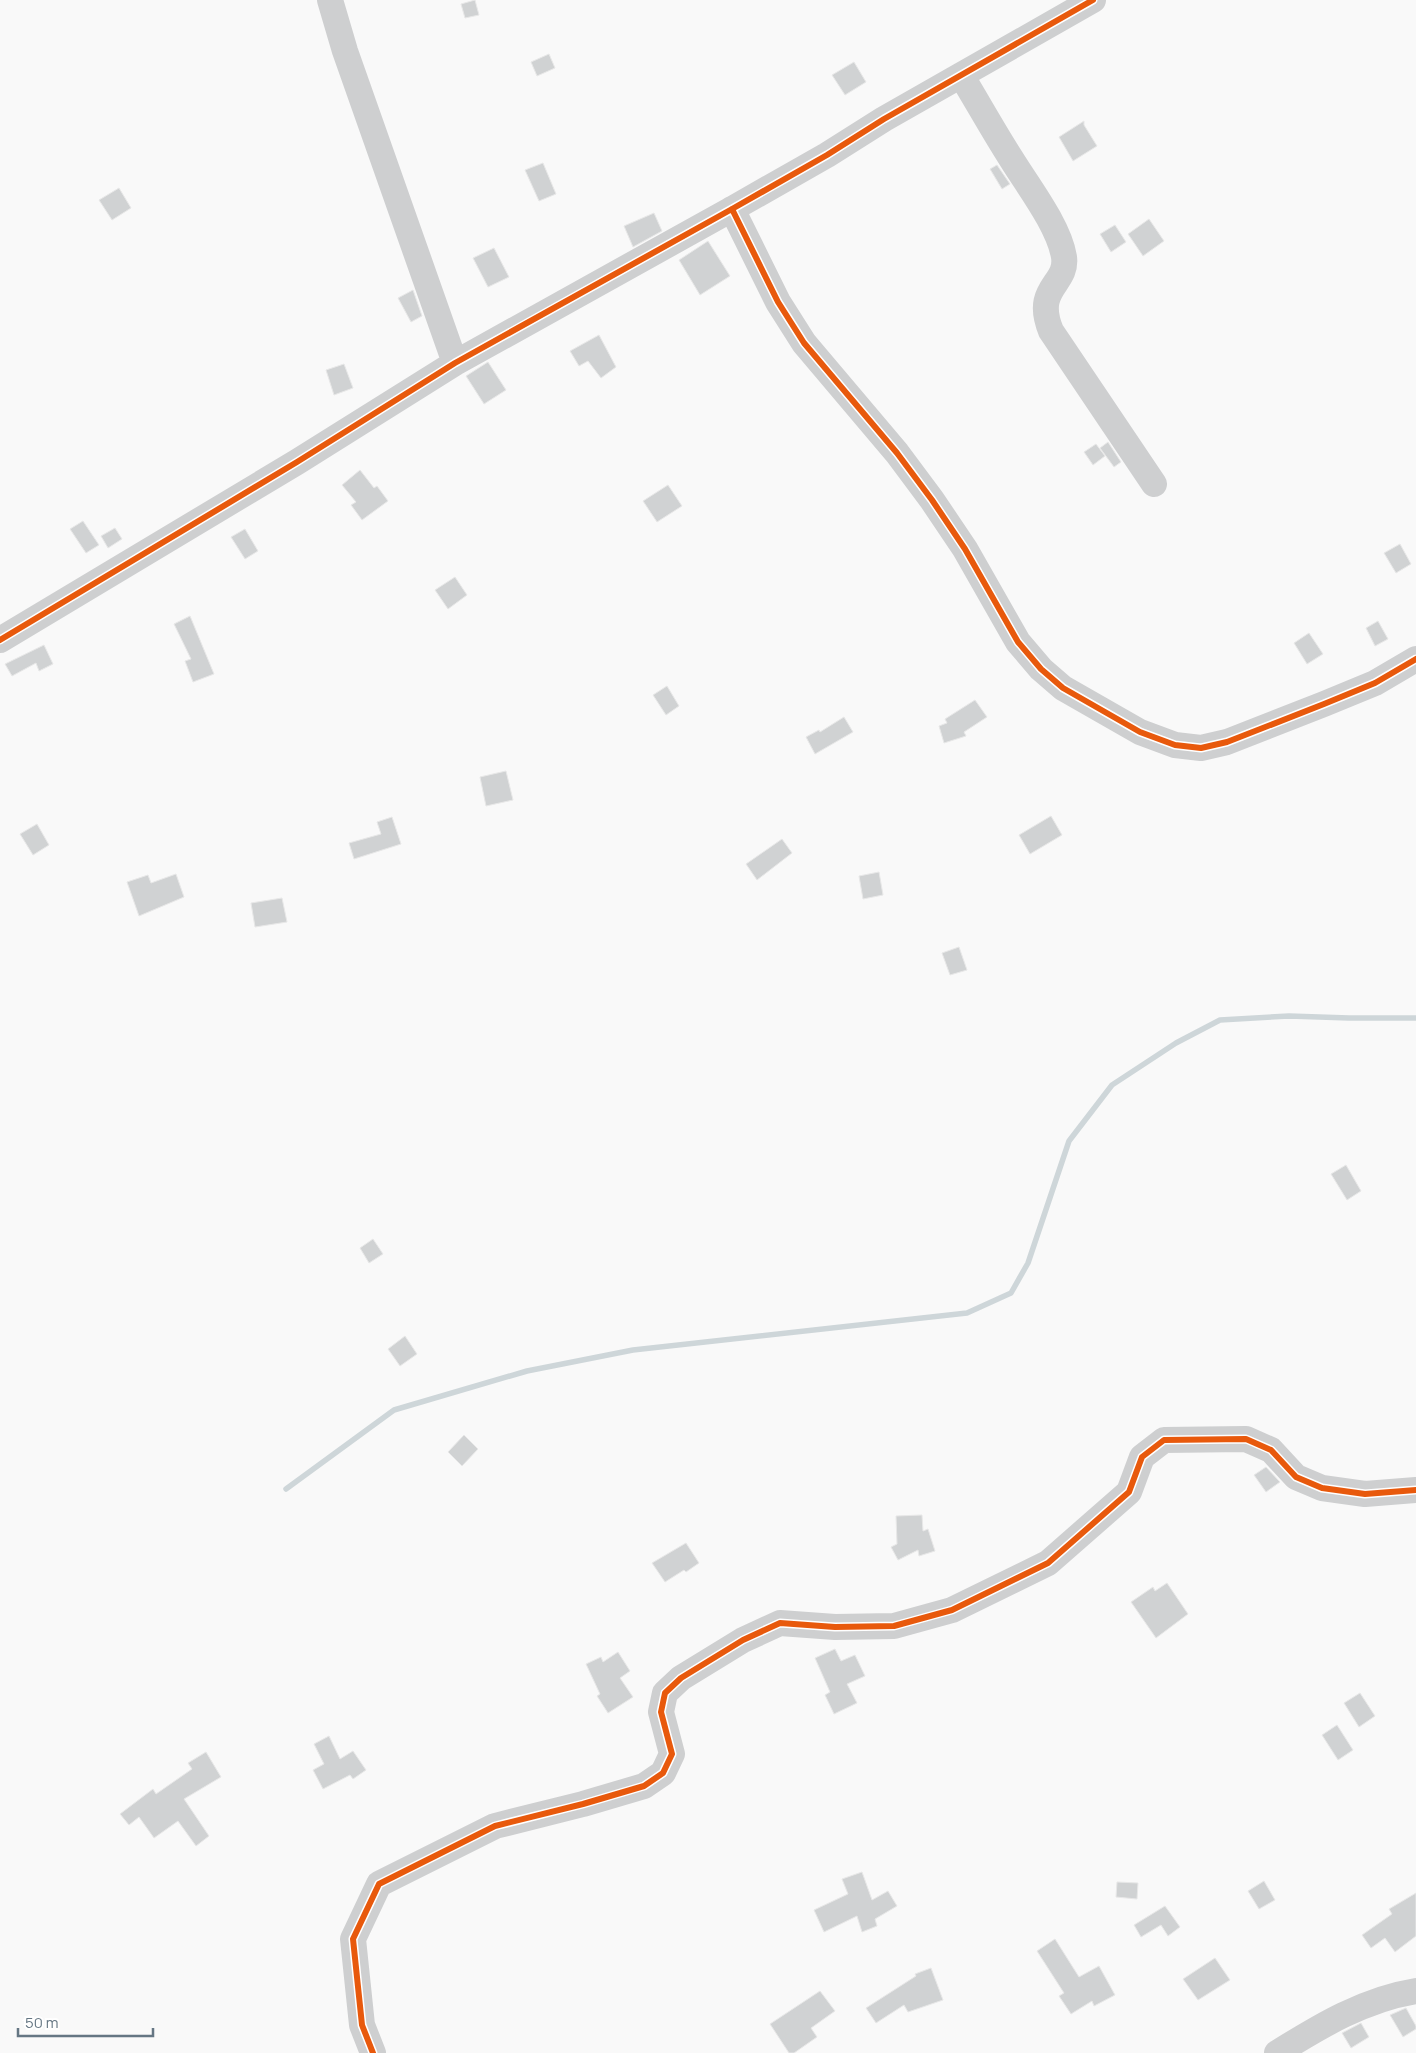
<svg xmlns="http://www.w3.org/2000/svg" width="1416" height="2053" font-family="Manrope,sans-serif">
<rect width="100%" height="100%" fill="#f9f9f9"/>
<g fill="none" stroke-linecap="round" stroke-linejoin="round">
<path stroke="#ced6d9" stroke-width="5.5" d="M286,1489L394,1410L527,1371L633,1350L967,1313L1011,1293L1028,1263L1069,1141L1112,1085L1176,1043L1220,1020L1289,1016L1349,1018H1416"/>
</g>
<path fill="#d0d2d3" stroke="#e8e8e8" d="M475,0L479,15L465,18L461,4Z
M549,54L555,68L537,76L531,62Z
M854,62L866,82L845,95L832,75Z
M1084,121V125L1097,146L1073,161L1059,137Z
M543,163L556,194L539,201L525,170Z
M997,165L1010,184L1002,189L990,169Z
M119,188L131,208L112,220L99,200Z
M654,213L662,231L633,247L624,226Z
M1149,219L1164,241L1143,256L1128,234Z
M1115,225L1126,242L1111,252L1100,234Z
M708,241L730,276L700,295L679,260Z
M494,248L509,277L488,287L473,258Z
M413,290L422,316L411,322L398,298Z
M599,335L616,367L601,378L588,361L579,366L570,351Z
M488,362L506,390L484,404L466,376Z
M344,364L353,388L334,395L326,370Z
M1108,442L1121,462L1114,467L1100,448Z
M1096,444L1105,456L1093,465L1084,452Z
M360,470L374,488L377,486L388,501L362,520L351,505L356,502L342,485Z
M668,485L682,506L657,522L643,501Z
M83,521L99,545L86,553L70,529Z
M115,528L122,539L108,548L101,536Z
M245,529L258,551L245,559L231,537Z
M1400,544L1411,564L1396,573L1384,553Z
M455,577L467,595L448,609L435,590Z
M190,616L214,674L193,682L185,661L191,659L174,624Z
M1378,621L1388,639L1375,646L1366,628Z
M1309,633L1323,654L1307,664L1294,643Z
M44,645L53,664L39,671L36,663L12,676L5,664Z
M667,686L679,706L666,715L653,695Z
M975,700L987,717L964,732L966,736L944,743L939,726L947,723L945,719Z
M844,717L853,732L815,754L806,737L819,730L820,732Z
M506,771L513,800L486,806L480,777Z
M1051,816L1062,835L1030,854L1019,835Z
M392,817L401,844L354,859L349,843L381,834L377,822Z
M37,824L49,845L33,855L20,834Z
M782,839L792,853L757,880L746,864Z
M879,872L883,895L863,899L859,876Z
M176,874L184,897L139,916L127,882L148,875L151,883Z
M282,898L287,922L255,927L251,903Z
M959,947L967,970L950,975L942,953Z
M1346,1165L1361,1191L1347,1200L1331,1174Z
M373,1239L383,1254L369,1263L360,1248Z
M405,1336L417,1354L400,1366L388,1349Z
M464,1435L478,1449L462,1466L448,1452Z
M1266,1467L1280,1482L1266,1492L1254,1475Z
M922,1515L923,1531L928,1529L935,1551L919,1556L918,1550L898,1560L891,1547L897,1544L896,1516Z
M686,1543L699,1563L686,1572L684,1570L665,1582L652,1563Z
M1167,1583L1188,1614L1156,1638L1131,1602L1153,1587L1155,1591Z
M835,1649L841,1661L855,1655L865,1676L847,1684L857,1703L834,1714L825,1695L830,1692L815,1658Z
M618,1652L630,1671L620,1678L633,1697L608,1713L597,1696L600,1694L586,1664L601,1657L603,1662Z
M1360,1693L1375,1716L1359,1727L1344,1703Z
M1337,1725L1353,1750L1338,1760L1322,1735Z
M329,1736L340,1759L353,1751L366,1770L353,1779L350,1775L323,1789L313,1770L324,1764L314,1744Z
M206,1752L221,1777L184,1799L209,1836L196,1846L178,1821L154,1838L139,1817L129,1825L120,1814L153,1789L156,1794L192,1769L188,1763Z
M862,1872L872,1900L888,1891L897,1906L875,1919L877,1926L862,1932L857,1916L824,1932L814,1910L848,1894L842,1879Z
M1264,1881L1275,1900L1259,1909L1248,1891Z
M1117,1882L1138,1883L1137,1899L1116,1897Z
M1416,1893V1936L1395,1952L1385,1938L1371,1948L1362,1935L1392,1914L1389,1909Z
M1165,1906L1180,1927L1168,1936L1161,1925L1141,1937L1134,1925Z
M1055,1939L1079,1977L1099,1966L1115,1995L1094,2006L1092,2001L1071,2014L1059,1996L1064,1993L1037,1951Z
M1215,1958L1230,1980L1198,2000L1183,1979Z
M931,1968L943,2000L908,2012L904,2005L876,2023L866,2008L916,1976L915,1974Z
M820,1991L835,2011L811,2028L817,2037L794,2053H789L770,2024Z
M1406,2008L1416,2026V2029L1403,2037L1390,2015Z
M1361,2023L1369,2037L1351,2048L1342,2033Z"/>
<g fill="none" stroke-linecap="round" stroke-linejoin="round">
<path stroke="#cecfd0" stroke-width="26" d="M330,0L345,51L455,363
M961,75C978,103 994,132 1012,160C1028,186 1059,226 1064,257C1068,285 1033,287 1051,331L1154,484
M732,209L778,302L804,343L897,453L932,500L965,549L1018,642L1041,669L1063,688L1140,732L1175,745L1201,748L1227,742L1324,704L1375,683L1416,659
M0,640L297,462L455,363L732,209L827,155L884,119L1093,0
M373,2053L362,2025L353,1939L379,1884L495,1826L583,1804L644,1786L663,1773L672,1754L661,1712L665,1693L681,1678L743,1640L780,1623L835,1627L894,1626L952,1610L1048,1563L1129,1492L1142,1457L1164,1440L1246,1439L1271,1450L1296,1477L1322,1488L1365,1494L1416,1490
M1277,2053C1320,2026 1365,1999 1416,1991"/>
<g stroke="#fff" stroke-width="9">
<path id="cycleway" d="M732,209L778,302L804,343L897,453L932,500L965,549L1018,642L1041,669L1063,688L1140,732L1175,745L1201,748L1227,742L1324,704L1375,683L1416,659
M0,640L297,462L455,363L732,209L827,155L884,119L1093,0
M373,2053L362,2025L353,1939L379,1884L495,1826L583,1804L644,1786L663,1773L672,1754L661,1712L665,1693L681,1678L743,1640L780,1623L835,1627L894,1626L952,1610L1048,1563L1129,1492L1142,1457L1164,1440L1246,1439L1271,1450L1296,1477L1322,1488L1365,1494L1416,1490"/>
</g>
<use href="#cycleway" stroke="#e8590c" stroke-width="6"/>
</g>
<path d="M18 2028v8h135v-8" fill="none" stroke="#657683" stroke-width="2.5"/>
<text x="25" y="2028" font-size="15" fill="#657683" stroke="#ffffff" stroke-width="4" paint-order="stroke">50 m</text>
</svg>
